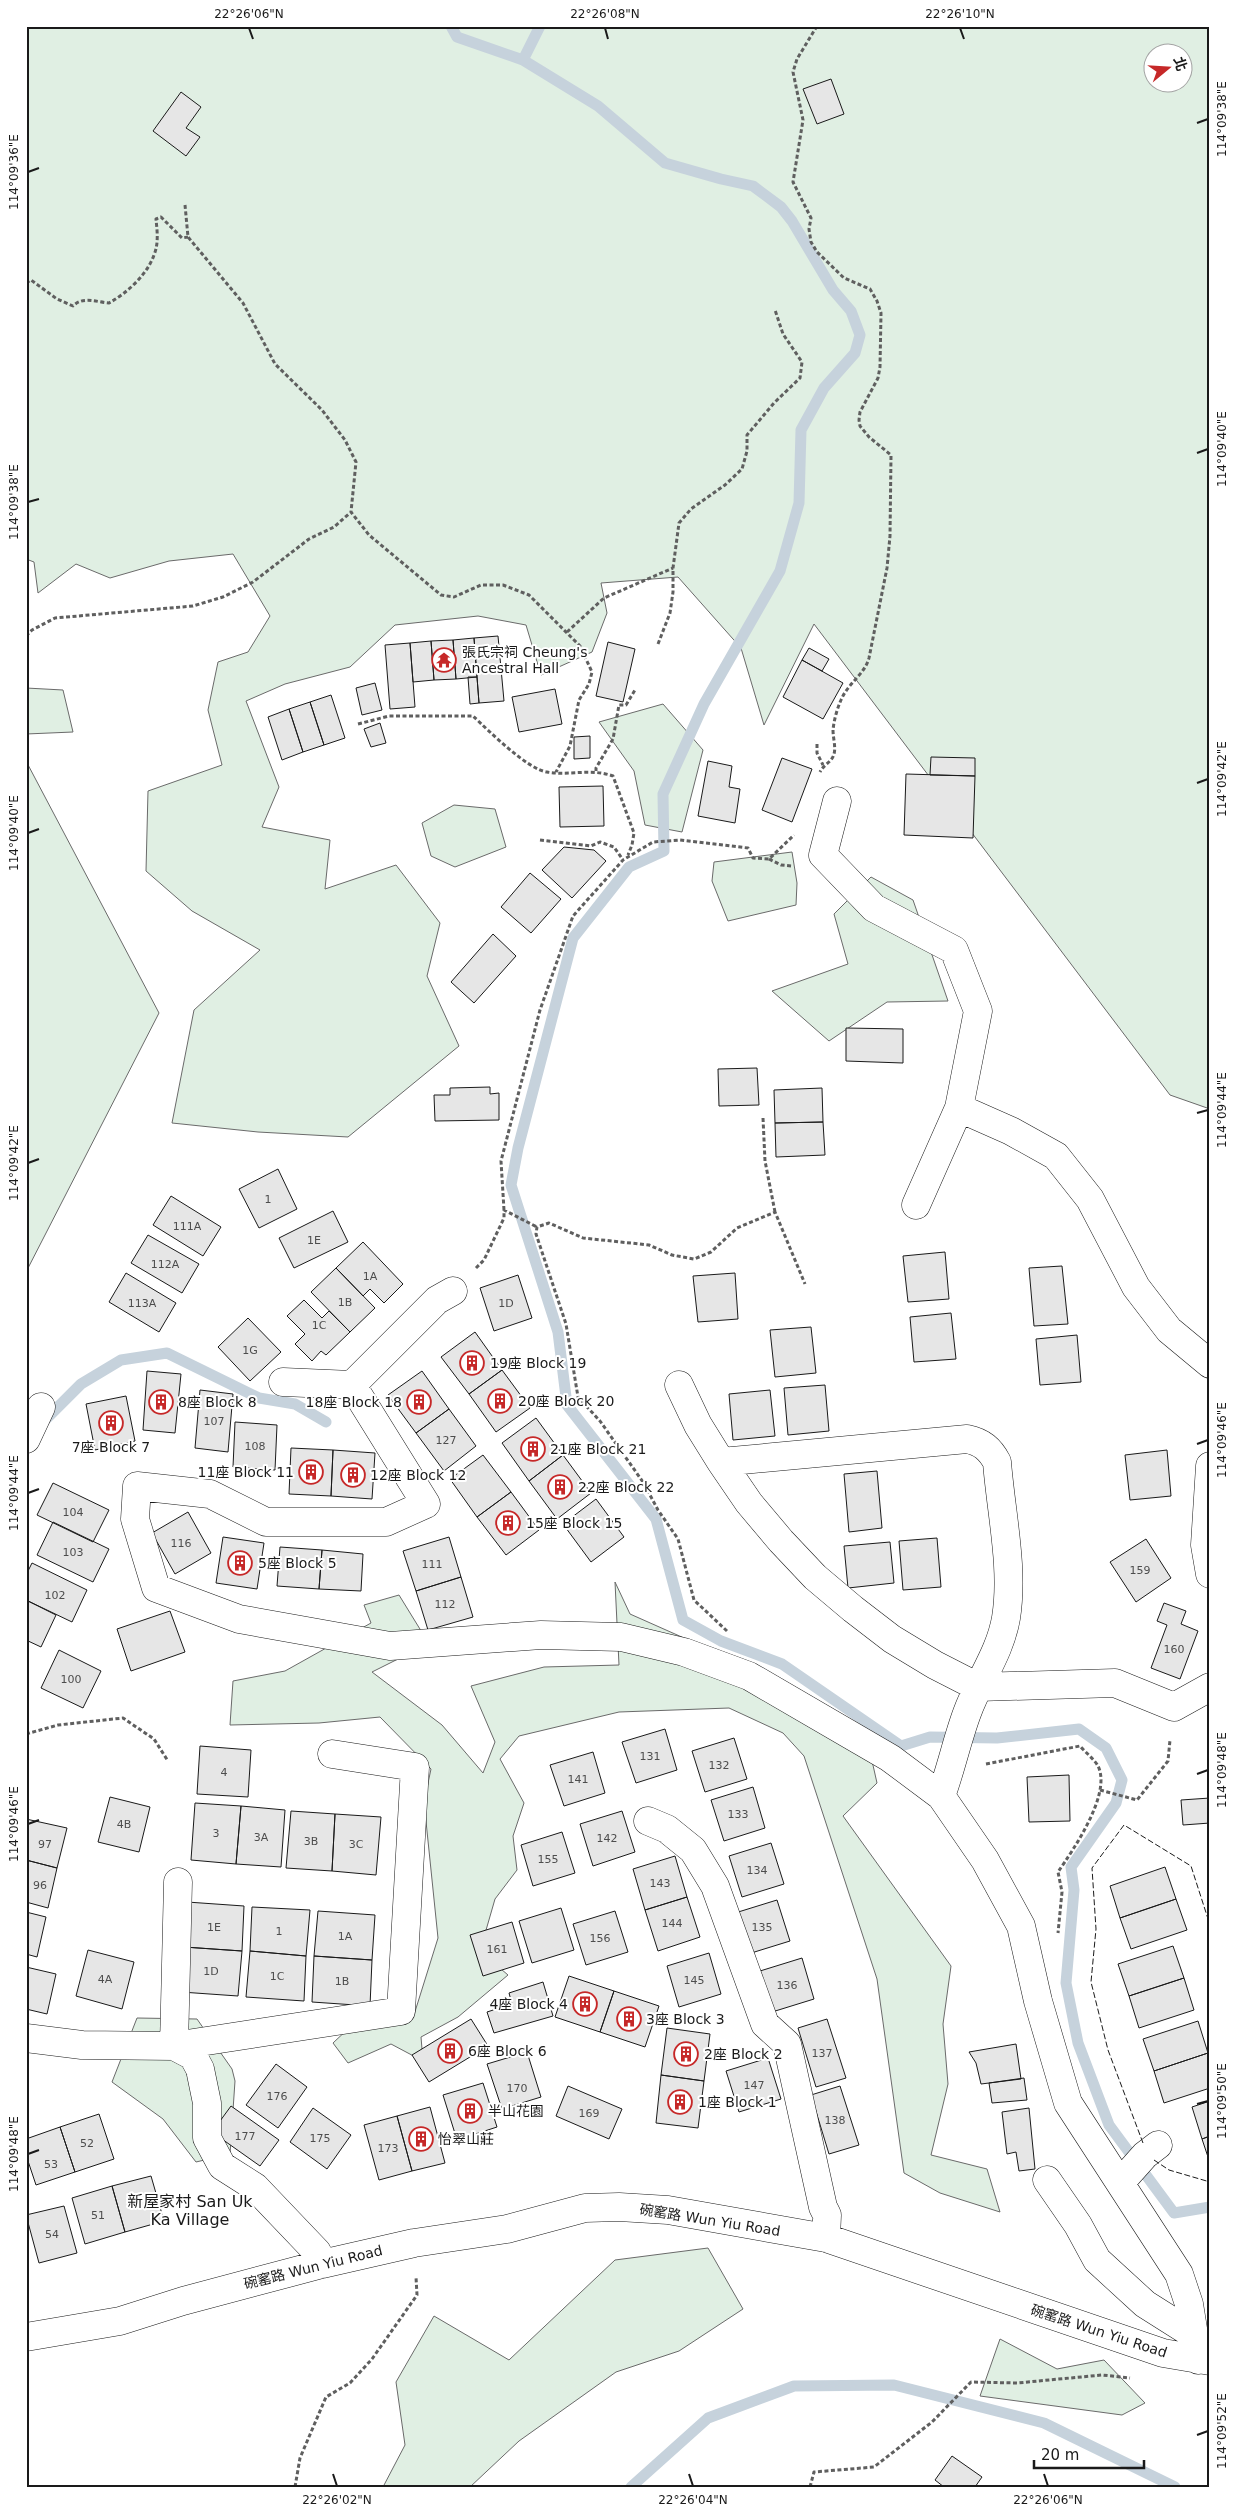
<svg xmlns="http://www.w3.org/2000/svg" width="1236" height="2513" font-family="'DejaVu Sans','Noto Sans TC',sans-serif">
<rect width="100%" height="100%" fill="#fff"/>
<path fill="#e0efe3" stroke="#6a6a6a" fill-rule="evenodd" d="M26,26H1210V1109L1170,1095L814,624L764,725L741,648L678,577L601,583L607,613L592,652L541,675L526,625L478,616L395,625L350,667L285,684L246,701L279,787L262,827L330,840L325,889L396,865L440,923L427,976L459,1046L348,1137L258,1132L172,1123L194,1010L260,950L192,911L146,871L148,791L222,765L208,710L218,662L248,652L270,616L233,554L169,561L110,578L76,564L38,593L34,562L26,559ZM1154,52H1184V82H1154Z
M26,688L63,690L73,732L26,734Z
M663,704L703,750L682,832L645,825L634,771L599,722Z
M26,761L159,1013L26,1272Z
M454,805L495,809L506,847L455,867L431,856L422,823Z
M792,852L797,883L796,905L728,921L712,881L714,862Z
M871,877L913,900L948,1001L887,1002L829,1041L772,991L848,964L834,914Z
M615,1582L630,1614L783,1682L866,1734L877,1783L843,1816L951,1966L943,2024L948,2084L931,2155L987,2169L1000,2212L940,2193L904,2173L877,1979L804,1756L783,1733L729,1708L619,1712L519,1736L500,1759L524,1803L513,1836L517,1870L495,1899L480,1951L508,1975L458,2017L421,2037L423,2061L391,2044L348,2063L333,2043L350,2027L413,2018L438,1938L424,1802L431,1769L380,1717L319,1723L230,1725L233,1681L285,1671L371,1623L364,1605L399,1595L423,1634L400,1658L372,1672L442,1725L483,1773L495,1742L471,1686L544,1667L619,1665Z
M137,2018L197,2019L232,2069L235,2081L230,2154L196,2162L163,2119L112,2082Z
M708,2248L743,2309L679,2351L616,2372L519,2441L470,2487H383L405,2445L396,2382L434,2316L509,2360L615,2260Z
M1000,2339L1057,2369L1104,2360L1145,2403L1122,2415L980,2396Z"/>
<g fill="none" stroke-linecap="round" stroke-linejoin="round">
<path stroke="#c6d2dc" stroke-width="11" d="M451,26L457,37L523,60L598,106L665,163L721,179L753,186L781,207L792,221L833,290L851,311L860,335L855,353L824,388L801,430L799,503L780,571L704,704L663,794L664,851L629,867L573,938L518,1148L511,1185L558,1332L567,1405L656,1519L683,1620L721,1641L782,1664L901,1746L930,1737L997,1738L1079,1729L1106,1748L1122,1780L1116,1803L1071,1867L1074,1890L1066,1983L1078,2043L1109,2125L1174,2213L1210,2207
M523,60L540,26
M46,1419L81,1384L121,1360L167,1353L259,1398L295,1404L326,1422
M631,2487L708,2418L794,2386L894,2385L1044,2423L1175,2487"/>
</g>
<path fill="#e6e6e6" stroke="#1a1a1a" d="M831,79L844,114L817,124L803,89Z
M181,92L201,107L186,128L200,137L186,156L153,131Z
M498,636L504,701L479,703L474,638Z
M474,638L477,677L456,679L453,640Z
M453,640L456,679L434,680L431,641Z
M431,641L434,680L413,682L410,643Z
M608,642L635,649L623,702L596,696Z
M410,643L415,707L390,709L385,645Z
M809,648L829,659L822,671L802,660Z
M802,660L843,683L823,719L783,697Z
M468,677H477L479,703L470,704Z
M375,683L382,710L362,715L356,688Z
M555,689L562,724L519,732L512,697Z
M331,695L345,738L324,745L310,702Z
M310,702L324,745L303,752L289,709Z
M289,709L303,752L282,760L268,717Z
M380,723L386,743L371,747L364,729Z
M590,736V758L574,759V737Z
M931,757L975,758V776L930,775Z
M782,758L812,769L792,822L762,810Z
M708,761L732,766L729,787L740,789L735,823L698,816Z
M906,774L975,776L973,838L904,835Z
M603,786L604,826L560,827L559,787Z
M564,847L594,850L606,861L572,898L542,870Z
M530,873L561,899L531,933L501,907Z
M493,934L516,956L474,1003L451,982Z
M846,1028L903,1029V1063L846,1061Z
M757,1068L759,1105L719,1106L718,1069Z
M490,1087V1094L499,1093V1120L435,1121L434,1095H450V1088Z
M822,1088L823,1122L775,1123L774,1090Z
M823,1122L825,1155L776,1157L775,1123Z
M278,1169L297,1209L259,1228L239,1189Z
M171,1196L221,1227L203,1256L153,1225Z
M333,1211L348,1242L294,1268L279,1238Z
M148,1235L199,1264L182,1293L131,1263Z
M363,1242L403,1284L384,1303L370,1289L363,1296L336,1268Z
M945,1252L949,1299L908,1302L903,1256Z
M1062,1266L1068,1324L1034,1326L1029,1268Z
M336,1268L375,1308L350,1332L311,1292Z
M126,1273L176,1303L159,1332L109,1302Z
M735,1273L738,1319L698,1322L693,1276Z
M518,1275L532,1318L494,1331L480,1288Z
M304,1300L322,1318L329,1311L350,1332L326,1355L321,1351L312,1361L295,1344L305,1334L287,1316Z
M951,1313L956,1359L914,1362L910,1317Z
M248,1318L281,1352L250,1381L218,1347Z
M811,1327L816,1373L775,1377L770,1330Z
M475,1332L502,1370L469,1394L441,1357Z
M1077,1335L1081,1382L1040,1385L1036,1339Z
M502,1370L530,1408L496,1432L469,1394Z
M147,1371L181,1374L175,1433L143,1430Z
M422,1371L449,1409L416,1433L388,1395Z
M825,1385L829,1431L788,1435L784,1388Z
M200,1390L233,1394L228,1452L195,1448Z
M770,1390L775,1436L733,1440L729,1394Z
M126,1396L135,1441L95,1450L86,1404Z
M449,1409L476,1446L444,1471L416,1433Z
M536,1418L563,1455L529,1481L502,1443Z
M235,1422L277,1425L275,1470L233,1467Z
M291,1448L333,1450L331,1496L289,1494Z
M333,1450L375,1453L372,1499L331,1496Z
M1167,1450L1171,1496L1130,1500L1125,1455Z
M483,1455L511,1492L477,1517L450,1479Z
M563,1455L591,1493L557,1519L529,1481Z
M877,1471L882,1528L849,1532L844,1474Z
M53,1483L109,1510L93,1542L37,1515Z
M511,1492L539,1530L506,1555L477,1517Z
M596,1499L624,1537L591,1562L563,1524Z
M188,1512L211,1553L175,1574L152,1533Z
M53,1522L109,1549L93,1582L37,1555Z
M223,1537L264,1543L257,1589L216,1583Z
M449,1537L461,1577L416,1591L403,1551Z
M937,1538L941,1587L903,1590L899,1541Z
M1146,1539L1171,1578L1136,1602L1110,1562Z
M890,1542L894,1583L848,1588L844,1546Z
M280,1547L322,1550L319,1589L277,1586Z
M322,1550L363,1554L361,1591L319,1589Z
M32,1563L87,1590L72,1622L26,1600V1575Z
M461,1577L473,1617L428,1630L416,1591Z
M26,1600L56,1615L41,1647L26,1640Z
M1164,1603L1186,1611L1181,1624L1198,1631L1180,1679L1151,1668L1167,1625L1157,1621Z
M170,1611L185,1652L131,1671L117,1629Z
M59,1650L101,1671L83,1708L41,1688Z
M665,1729L677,1770L636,1783L622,1742Z
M734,1738L747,1779L705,1792L692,1751Z
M200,1746L251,1750L248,1797L197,1794Z
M593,1752L605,1793L564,1806L550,1765Z
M1069,1775L1070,1821L1029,1822L1027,1777Z
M753,1787L765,1828L724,1841L711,1800Z
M110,1797L150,1807L139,1852L98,1842Z
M1210,1798V1823L1183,1825L1181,1800Z
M195,1803L241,1806L236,1864L191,1860Z
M241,1806L285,1810L281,1867L236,1864Z
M291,1811L335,1814L332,1871L286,1868Z
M622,1811L635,1852L593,1866L580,1824Z
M335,1814L381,1817L376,1875L332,1871Z
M26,1819L67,1828L57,1868L26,1860Z
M562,1832L575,1873L533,1886L521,1845Z
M771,1843L784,1884L742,1897L729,1856Z
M675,1856L687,1897L645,1910L633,1869Z
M26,1860L57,1868L48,1908L26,1902Z
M1165,1867L1176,1899L1120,1918L1110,1886Z
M687,1897L700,1937L658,1951L645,1910Z
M1176,1899L1187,1930L1131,1949L1120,1918Z
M777,1900L790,1941L748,1954L735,1913Z
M187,1902L244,1906L242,1951L184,1947Z
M252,1907L310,1910L306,1956L250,1951Z
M561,1908L574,1950L532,1963L519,1921Z
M318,1911L375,1915L372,1960L314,1956Z
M615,1911L628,1952L586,1965L573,1924Z
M26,1912L46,1917L37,1957L26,1954Z
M512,1922L524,1963L483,1976L470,1935Z
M1173,1946L1184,1978L1129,1996L1118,1964Z
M184,1947L242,1951L238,1996L181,1992Z
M88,1950L134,1962L122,2009L76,1996Z
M250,1951L306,1956L304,2001L246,1997Z
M709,1953L721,1994L679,2007L667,1966Z
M314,1956L372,1960L370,2006L312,2002Z
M802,1958L814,1999L772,2012L760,1971Z
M26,1967L56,1974L47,2014L26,2009Z
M569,1976L614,1991L600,2032L555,2017Z
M1184,1978L1194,2010L1139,2028L1129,1996Z
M543,1982L553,2016L494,2033L487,2012L512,2004L509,1993Z
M614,1991L659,2006L645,2047L600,2032Z
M471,2019L488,2046L429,2082L412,2055Z
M827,2019L846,2078L816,2087L798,2028Z
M1198,2021L1208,2053L1154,2071L1143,2039Z
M667,2028L710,2034L704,2081L661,2075Z
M1016,2044L1021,2079L981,2084L976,2063L969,2052Z
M527,2052L541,2097L502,2109L487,2064Z
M1208,2053L1210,2088L1164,2103L1154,2071Z
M768,2058L781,2099L739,2112L726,2071Z
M276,2064L307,2087L278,2128L246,2105Z
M661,2075L704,2081L698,2128L656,2123Z
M1024,2078L1027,2100L992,2103L989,2083Z
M483,2083L497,2127L457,2140L443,2095Z
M568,2086L622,2109L609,2139L556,2116Z
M840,2086L859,2145L829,2154L811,2095Z
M1210,2101V2136L1202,2139L1192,2107Z
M231,2106L279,2140L260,2166L212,2132Z
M430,2107L445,2163L412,2171L397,2116Z
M313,2108L351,2135L327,2169L290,2142Z
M1029,2108L1035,2169L1019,2171L1016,2152L1007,2154L1002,2112Z
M99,2114L114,2159L75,2172L60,2127Z
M397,2116L412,2171L379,2180L364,2125Z
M60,2127L75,2172L36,2185L26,2155V2139Z
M1210,2136V2163L1202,2139Z
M151,2176L164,2221L125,2232L112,2186Z
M112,2186L125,2232L85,2244L72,2198Z
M64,2206L77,2253L39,2263L26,2215Z
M952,2456L982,2477L975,2487H944L935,2480Z"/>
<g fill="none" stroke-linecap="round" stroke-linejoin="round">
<g stroke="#1a1a1a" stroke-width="29">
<path id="minor" d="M837,801L823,855L874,908L954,950L978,1011L959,1108L916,1205
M959,1108L1011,1131L1056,1156L1090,1199L1136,1287L1169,1330L1210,1364
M283,1382L352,1385L426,1504L386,1522H266L210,1494L137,1486L135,1519L156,1588L239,1619L390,1646L541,1635L621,1637L684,1652L749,1676L890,1758L941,1796L985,1860L1021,1926L1038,2001L1068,2103L1179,2274L1189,2304L1198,2360
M352,1385L437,1300L453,1291
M679,1385L698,1425L721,1462L749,1503L781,1541L815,1577L853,1609L892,1639L935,1665L978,1687L1115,1683L1174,1707L1210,1687
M26,1439L41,1407
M721,1462L967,1439C982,1442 990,1449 997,1462C1001,1513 1014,1568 1006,1618C1000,1653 979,1680 967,1713C957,1740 951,1769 941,1796
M1210,1466L1205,1545L1210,1574
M648,1821L667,1829L693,1850L715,1886L765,2024L787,2044L823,2207L827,2215L826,2238
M26,2038L82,2045L174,2046L401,2011L415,1767L332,1754
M174,2046L193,2056L200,2069L207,2103V2138L222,2166L255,2187L317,2252L322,2264
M174,2046L178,1882
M1047,2180L1078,2225L1097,2260L1145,2304L1194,2335
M1120,2183L1145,2155L1158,2145
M26,2337L120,2321L183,2301L322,2264L414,2243L507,2229L585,2208L619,2207L668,2210L826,2238L1163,2353L1210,2361"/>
</g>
<path stroke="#5f5f5f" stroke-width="3" stroke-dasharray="4 2.5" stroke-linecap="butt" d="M817,26L797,59L793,72L803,120L793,182L811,218L809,229L811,242L817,252L844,278L870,289L877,301L881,313L880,367L878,378L860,412L859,420L860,426L869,437L891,455L890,536L887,568L869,658C865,674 848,683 841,700C837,709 834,720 833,730C833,738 836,747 834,754C832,762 824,764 820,772
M185,205L188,237L243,303L275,364L322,410L345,440L356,462L351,512L369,535L441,595L454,597L481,585H503L529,595L580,646L592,672L589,684L579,700L570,746L556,772
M26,283L31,280L57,299L73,306C83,296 96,302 109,303C127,293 147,275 154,255C159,243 157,230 156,219L161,217L182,238L188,237
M567,632L604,598L673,568
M26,636L32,630L55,618L193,606L223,597L253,582L309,539L334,527L351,512
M658,644L670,613L673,592V568L679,523L691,509L725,485L742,469L747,451V435L774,403L800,378L802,362L783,334L775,310
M358,724L389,716H473C489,731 527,769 547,772C569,776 591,768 613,776L634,833L632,845L628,855
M817,744V753L823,765
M596,771V768L613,739L619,705H626L635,690
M540,840L591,846L600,842L614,847L623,860
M769,859L781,865L792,866
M763,1118L765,1161L775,1212
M504,1210L501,1161L540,1010L573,916L623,860L653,842L680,840L748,848L753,858L769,859L794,835
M476,1268L484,1260L504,1218V1210L537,1227
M727,1631L694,1600L678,1539L658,1510L643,1482L600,1421L578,1397L566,1324L536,1234L537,1227L549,1223L583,1238L649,1245L672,1255L694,1259L711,1252L737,1228L775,1212L805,1284
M26,1734L58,1725L123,1718L154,1739L168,1761
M986,1764L1080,1746C1085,1752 1094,1759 1098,1766C1112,1794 1073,1850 1058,1872L1062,1892L1058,1933
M1100,1790L1137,1800L1168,1761L1170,1740
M295,2487L300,2458L326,2397L350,2383L372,2359L417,2295L416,2277
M810,2487L814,2472L874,2467L932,2422L971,2382L1017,2383L1102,2375L1130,2378"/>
<use href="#minor" stroke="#fff" stroke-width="28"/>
<path stroke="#1a1a1a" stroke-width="1" stroke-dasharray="6 2.5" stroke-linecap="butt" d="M1143,2143L1108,2050L1091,1982L1096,1929L1092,1868L1124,1825L1191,1866L1210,1925
M1154,2160L1169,2170L1210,2182"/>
</g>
<path fill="none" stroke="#1a1a1a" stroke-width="2" d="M249,28L253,39M605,28L608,39M960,28L964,39M1197,123L1208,119M28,172L39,168M1197,453L1208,449M28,502L39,499M1197,783L1208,779M28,833L39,829M1197,1113L1208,1110M28,1163L39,1159M1197,1444L1208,1440M28,1493L39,1489M1197,1774L1208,1770M28,1824L39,1820M1197,2104L1208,2101M28,2154L39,2150M1197,2435L1208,2431M333,2474L337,2486M689,2474L693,2486M1044,2474L1048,2486"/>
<defs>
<g id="temple-ring" transform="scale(1.25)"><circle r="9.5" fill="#fff" stroke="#c62828" stroke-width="1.5"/><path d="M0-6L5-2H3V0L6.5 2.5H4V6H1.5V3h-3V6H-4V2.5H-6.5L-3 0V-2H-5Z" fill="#c62828"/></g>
<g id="building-ring" transform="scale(1.25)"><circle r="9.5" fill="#fff" stroke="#c62828" stroke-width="1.5"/><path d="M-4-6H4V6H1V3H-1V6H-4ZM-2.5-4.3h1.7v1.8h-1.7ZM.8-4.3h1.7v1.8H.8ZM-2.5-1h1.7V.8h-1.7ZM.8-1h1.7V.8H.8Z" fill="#c62828"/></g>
</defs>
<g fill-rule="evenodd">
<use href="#temple-ring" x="444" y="660"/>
<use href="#building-ring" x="472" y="1363"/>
<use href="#building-ring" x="500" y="1401"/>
<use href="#building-ring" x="161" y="1402"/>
<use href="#building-ring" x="419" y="1402"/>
<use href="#building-ring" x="111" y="1423"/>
<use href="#building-ring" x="533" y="1449"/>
<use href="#building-ring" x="311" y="1472"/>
<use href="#building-ring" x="353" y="1475"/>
<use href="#building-ring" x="560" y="1487"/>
<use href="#building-ring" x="508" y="1523"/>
<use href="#building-ring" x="240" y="1563"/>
<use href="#building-ring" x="585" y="2004"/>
<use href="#building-ring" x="629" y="2019"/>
<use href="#building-ring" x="450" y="2051"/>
<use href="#building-ring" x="686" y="2054"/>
<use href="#building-ring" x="680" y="2102"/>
<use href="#building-ring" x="470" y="2111"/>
<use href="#building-ring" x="421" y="2139"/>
</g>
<g text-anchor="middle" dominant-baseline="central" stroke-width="4" stroke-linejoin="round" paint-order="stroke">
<g font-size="11" fill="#4d4d4d">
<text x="268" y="1199">1</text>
<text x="187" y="1226">111A</text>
<text x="314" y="1240">1E</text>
<text x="165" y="1264">112A</text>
<text x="370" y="1276">1A</text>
<text x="345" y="1302">1B</text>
<text x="142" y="1303">113A</text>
<text x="506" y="1303">1D</text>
<text x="319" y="1325">1C</text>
<text x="250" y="1350">1G</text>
<text x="214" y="1421">107</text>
<text x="446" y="1440">127</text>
<text x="255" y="1446">108</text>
<text x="73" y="1512">104</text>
<text x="181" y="1543">116</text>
<text x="73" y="1552">103</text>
<text x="432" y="1564">111</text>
<text x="1140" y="1570">159</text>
<text x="55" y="1595">102</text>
<text x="445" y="1604">112</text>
<text x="1174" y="1649">160</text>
<text x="71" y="1679">100</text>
<text x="650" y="1756">131</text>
<text x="719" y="1765">132</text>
<text x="224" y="1772">4</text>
<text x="578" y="1779">141</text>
<text x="738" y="1814">133</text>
<text x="124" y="1824">4B</text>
<text x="216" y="1833">3</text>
<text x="261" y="1837">3A</text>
<text x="607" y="1838">142</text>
<text x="311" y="1841">3B</text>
<text x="45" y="1844">97</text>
<text x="356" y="1844">3C</text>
<text x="548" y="1859">155</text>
<text x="757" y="1870">134</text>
<text x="660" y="1883">143</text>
<text x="40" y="1885">96</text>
<text x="672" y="1923">144</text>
<text x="214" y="1927">1E</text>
<text x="762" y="1927">135</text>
<text x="279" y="1931">1</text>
<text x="345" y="1936">1A</text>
<text x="600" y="1938">156</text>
<text x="497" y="1949">161</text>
<text x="211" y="1971">1D</text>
<text x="277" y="1976">1C</text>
<text x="105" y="1979">4A</text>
<text x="694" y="1980">145</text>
<text x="342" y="1981">1B</text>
<text x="787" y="1985">136</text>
<text x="822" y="2053">137</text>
<text x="754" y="2085">147</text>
<text x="517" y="2088">170</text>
<text x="277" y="2096">176</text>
<text x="589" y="2113">169</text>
<text x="835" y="2120">138</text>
<text x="245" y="2136">177</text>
<text x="320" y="2138">175</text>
<text x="87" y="2143">52</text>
<text x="388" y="2148">173</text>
<text x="51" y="2164">53</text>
<text x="98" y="2215">51</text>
<text x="52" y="2234">54</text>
</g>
<g font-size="14" fill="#1a1a1a" stroke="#fff" text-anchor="start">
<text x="462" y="652">張氏宗祠 Cheung's<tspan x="462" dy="16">Ancestral Hall</tspan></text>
<text x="490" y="1363">19座 Block 19</text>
<text x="518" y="1401">20座 Block 20</text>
<text x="178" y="1402">8座 Block 8</text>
<text x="402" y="1402" text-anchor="end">18座 Block 18</text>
<text x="111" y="1447" text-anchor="middle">7座 Block 7</text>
<text x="550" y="1449">21座 Block 21</text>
<text x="294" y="1472" text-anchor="end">11座 Block 11</text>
<text x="370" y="1475">12座 Block 12</text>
<text x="578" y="1487">22座 Block 22</text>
<text x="526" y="1523">15座 Block 15</text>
<text x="258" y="1563">5座 Block 5</text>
<text x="568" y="2004" text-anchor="end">4座 Block 4</text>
<text x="646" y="2019">3座 Block 3</text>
<text x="468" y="2051">6座 Block 6</text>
<text x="704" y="2054">2座 Block 2</text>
<text x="698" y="2102">1座 Block 1</text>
<text x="488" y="2111">半山花園</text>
<text x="438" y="2139">怡翠山莊</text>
</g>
<g font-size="14" fill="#1a1a1a" stroke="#fff">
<text transform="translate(710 2220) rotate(9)">碗窰路 Wun Yiu Road</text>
<text transform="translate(313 2267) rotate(-14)">碗窰路 Wun Yiu Road</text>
<text transform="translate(1099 2331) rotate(18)">碗窰路 Wun Yiu Road</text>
</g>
<g font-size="16" fill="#1a1a1a" stroke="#fff">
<text x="190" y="2201">新屋家村 San Uk<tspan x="190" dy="18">Ka Village</tspan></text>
</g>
</g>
<rect width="1236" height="2513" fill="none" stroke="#ffffff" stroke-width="55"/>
<g transform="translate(1168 68) rotate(72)"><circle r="24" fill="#ffffff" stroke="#a3a3a3"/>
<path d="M0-4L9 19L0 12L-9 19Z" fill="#c62828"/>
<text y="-8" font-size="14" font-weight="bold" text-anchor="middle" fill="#1a1a1a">北</text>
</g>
<path d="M1034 2460v8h110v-8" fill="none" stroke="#1a1a1a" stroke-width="2.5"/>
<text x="1041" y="2460" font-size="15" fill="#1a1a1a" stroke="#ffffff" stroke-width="4" paint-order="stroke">20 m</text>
<rect x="28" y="28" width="1180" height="2458" fill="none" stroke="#1a1a1a" stroke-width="2"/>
<g font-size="12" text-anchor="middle" fill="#1a1a1a">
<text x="249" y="18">22°26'06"N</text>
<text x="605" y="18">22°26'08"N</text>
<text x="960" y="18">22°26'10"N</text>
<text transform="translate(1222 119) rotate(-90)" y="4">114°09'38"E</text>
<text transform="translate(14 172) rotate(-90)" y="4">114°09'36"E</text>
<text transform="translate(1222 449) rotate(-90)" y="4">114°09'40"E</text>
<text transform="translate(14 502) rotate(-90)" y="4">114°09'38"E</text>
<text transform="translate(1222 779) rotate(-90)" y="4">114°09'42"E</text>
<text transform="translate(14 833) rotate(-90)" y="4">114°09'40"E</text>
<text transform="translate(1222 1110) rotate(-90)" y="4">114°09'44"E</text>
<text transform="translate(14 1163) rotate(-90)" y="4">114°09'42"E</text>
<text transform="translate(1222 1440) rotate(-90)" y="4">114°09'46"E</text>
<text transform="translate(14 1493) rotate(-90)" y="4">114°09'44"E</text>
<text transform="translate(1222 1770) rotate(-90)" y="4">114°09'48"E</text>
<text transform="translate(14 1824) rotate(-90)" y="4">114°09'46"E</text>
<text transform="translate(1222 2101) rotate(-90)" y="4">114°09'50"E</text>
<text transform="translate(14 2154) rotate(-90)" y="4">114°09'48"E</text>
<text transform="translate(1222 2431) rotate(-90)" y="4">114°09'52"E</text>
<text x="337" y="2504">22°26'02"N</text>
<text x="693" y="2504">22°26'04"N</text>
<text x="1048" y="2504">22°26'06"N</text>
</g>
</svg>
